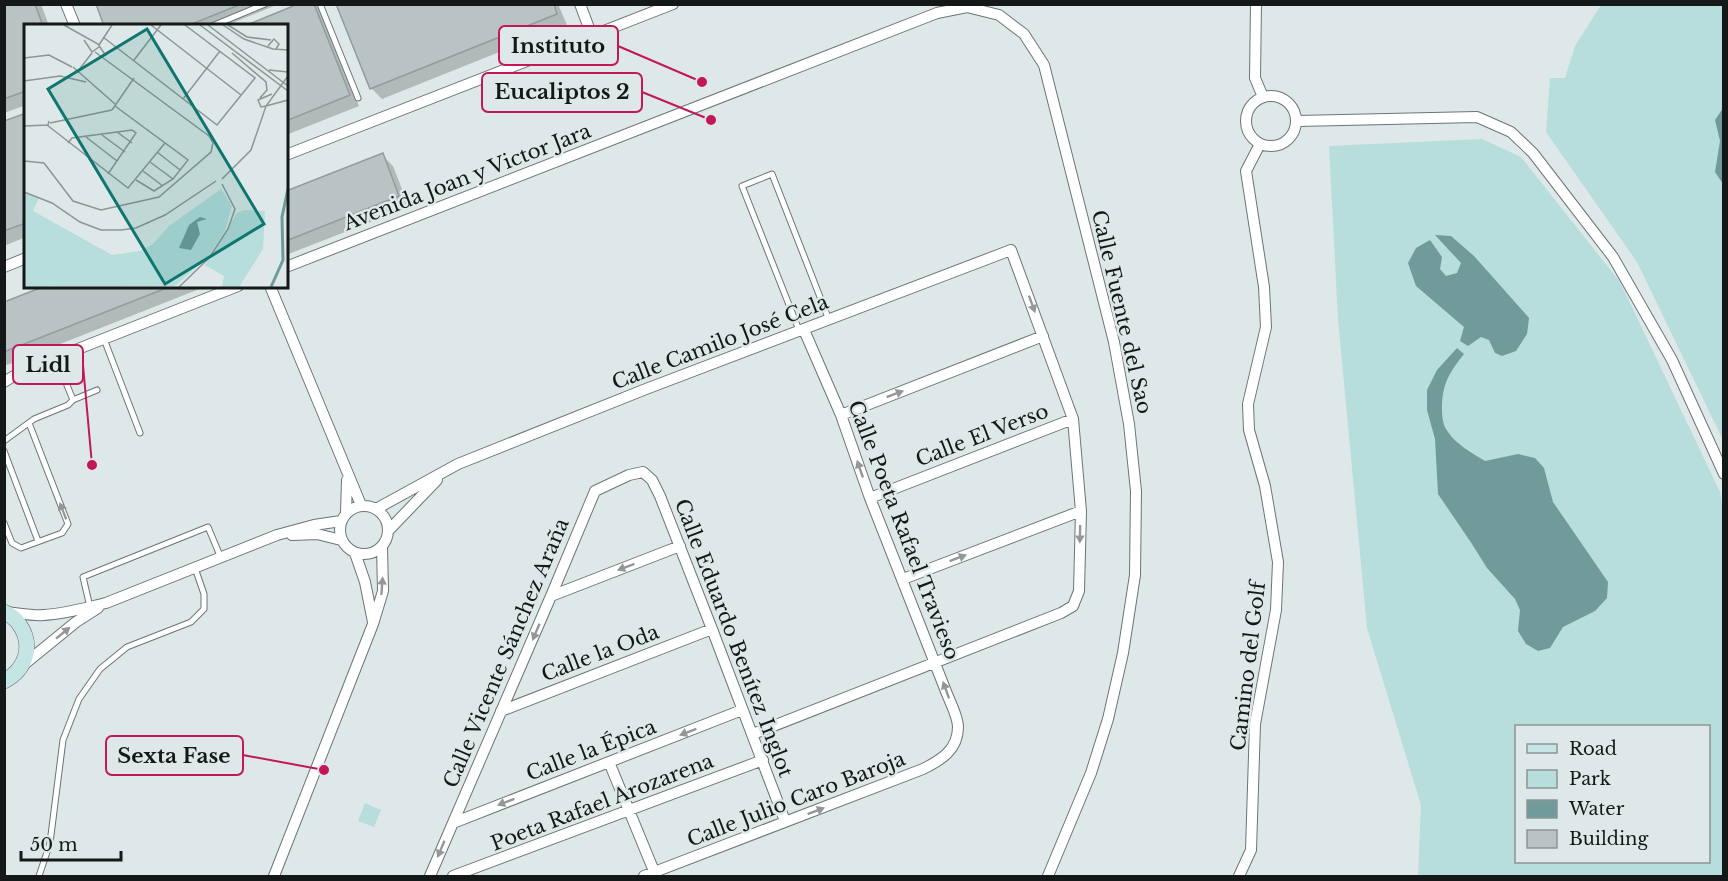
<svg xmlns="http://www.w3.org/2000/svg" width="1728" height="881" font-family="'Libre Baskerville',serif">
<rect width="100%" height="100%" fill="#dee8e8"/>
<path fill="#b7dddc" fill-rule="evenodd" d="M1601,5H1723V440L1637,262L1546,132L1550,78H1565L1575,46Z
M1482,139L1521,157L1620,282L1720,492L1723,507V876H1418L1421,805L1367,628L1338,319L1329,146ZM1516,726H1708V862H1516Z
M365,803L381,810L374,827L358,821Z"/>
<path fill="#719b9b" d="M1723,108V184L1715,172L1720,141L1715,120Z
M1435,235L1451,236L1474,256L1529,318L1527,334L1516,351L1502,356L1495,353L1489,340L1481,337L1468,346L1460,341L1464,327L1416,286L1408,263L1416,248L1430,240L1442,257L1440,269L1446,276L1457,273L1461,263Z
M1457,348L1464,354C1449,373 1442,384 1442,409C1442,417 1443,426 1448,432C1457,445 1472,453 1485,461L1518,454L1535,458L1544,468L1553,502L1608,582L1607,598L1595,611L1563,627L1550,648L1538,651L1526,644L1518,631L1520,610L1515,599L1487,568L1472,544L1438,494L1435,439L1427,410V390L1437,370Z"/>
<path fill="#0003" d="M4,4H41L49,26H26V105L4,113Z
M98,4H279L225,26H106Z
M302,4H315L321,11L359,106L286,135V26H250Z
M338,4H558L567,25L382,99L371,88Z
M26,114V237L4,246V123Z
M382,155L393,166L409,207L286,255V193Z
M49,286H207L7,365L4,362V304Z"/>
<path fill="#b9c3c3" stroke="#929c9c" stroke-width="1.5" d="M4,4H35L43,26H26V91L4,99Z
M96,4H239V5L187,26H104Z
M298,4H314L350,95L286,121V26L247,25Z
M336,4H554L557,14L370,89Z
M26,113V223L4,231V121Z
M383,153L399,196L286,241V191Z
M45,286H168L169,287L4,352V302Z"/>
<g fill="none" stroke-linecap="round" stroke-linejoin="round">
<g stroke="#6b7575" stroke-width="7">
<path id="lane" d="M320,4L358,98
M212,26L265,4
M799,330L742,186L772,174L829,320
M104,339L140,433
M56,358L73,400L97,390
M4,441L34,419L68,405L73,400
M4,451L38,541
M4,523L12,543L21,548L62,533L68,524L29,423
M90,607L83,577L208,527L221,558
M39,876L50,843L63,740L79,699L100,669L127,647L191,622L204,609V594L195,568"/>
</g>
<g stroke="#6b7575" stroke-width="12">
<path id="street" d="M66,4L75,26
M580,4L592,36
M1256,4L1255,78L1263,97
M1246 121a25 25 0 1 1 50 0a25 25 0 1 1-50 0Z
M1297,121L1477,117L1511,132L1533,153L1613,257L1672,360L1724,474
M286,155L673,4
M4,267L26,258
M286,267L937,13L967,7L999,15L1024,34L1044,65L1114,342L1129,424L1136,491L1135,575L1123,653L1108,719L1091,773L1048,876
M270,286L361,505
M4,382L22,371L238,286
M841,415L1043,336
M870,498L1073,419
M340 530a24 24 0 1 1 48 0a24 24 0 1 1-48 0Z
M376,509L458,464L646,389L1011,250L1073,419L1081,511L1079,591L1073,606L1061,613L753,734
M346,513L347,480
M388,531L437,480
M292,535L317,534L341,540
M355,553L365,582L373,622
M903,579L1081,511
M551,596L680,546
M6,612C18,613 32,616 44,615C65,614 85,608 106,603L277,535L314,525L341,521
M22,666L76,622L98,608
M501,711L712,629
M609,762L656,876
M453,823L742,710
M274,876L373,624L383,591L382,546
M430,876L551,596L595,491L629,475L643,472L652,480L660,496L712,629L785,821
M453,876L763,760
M644,876L923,769C941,760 958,750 958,727C958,717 951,704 947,694L870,498L841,415L804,330
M1239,876L1251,850L1255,724L1276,610L1278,562L1265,486L1249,430L1248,404L1266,327L1264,287L1246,171L1260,144"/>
</g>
<g stroke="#6b7575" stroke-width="16">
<path id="secondary" d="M4,612C10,615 16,619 19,624C34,645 26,670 4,681"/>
</g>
<use href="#lane" stroke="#fff" stroke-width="5"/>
<use href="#street" stroke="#fff" stroke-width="10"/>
<use href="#secondary" stroke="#c5e4e4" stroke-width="15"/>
</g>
<defs><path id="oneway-solid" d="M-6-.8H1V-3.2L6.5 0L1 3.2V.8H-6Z" transform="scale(1.5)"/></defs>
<g fill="#959797">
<use href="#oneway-solid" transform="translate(1032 304) rotate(70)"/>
<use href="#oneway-solid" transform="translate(895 394) rotate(-21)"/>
<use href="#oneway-solid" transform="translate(860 469) rotate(-109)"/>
<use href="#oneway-solid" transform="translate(63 511) rotate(-111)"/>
<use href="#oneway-solid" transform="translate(1080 534) rotate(91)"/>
<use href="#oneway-solid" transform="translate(958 558) rotate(-21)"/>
<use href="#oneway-solid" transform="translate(626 567) rotate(159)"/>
<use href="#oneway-solid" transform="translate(382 586) rotate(-86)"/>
<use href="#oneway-solid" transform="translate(536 632) rotate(113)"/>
<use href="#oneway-solid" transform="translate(63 633) rotate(-39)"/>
<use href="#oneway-solid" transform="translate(946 690) rotate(-110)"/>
<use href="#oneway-solid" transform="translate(688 732) rotate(159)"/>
<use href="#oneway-solid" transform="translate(506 802) rotate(159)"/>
<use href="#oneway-solid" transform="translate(816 811) rotate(-21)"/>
<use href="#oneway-solid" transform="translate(441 849) rotate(113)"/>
</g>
<g text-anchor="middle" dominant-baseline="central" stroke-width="5" stroke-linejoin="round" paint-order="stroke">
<g font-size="20" fill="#141818" stroke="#dee8e8">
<text transform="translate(467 177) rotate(-21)">Avenida Joan y Victor Jara</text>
<text transform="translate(1122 312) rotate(77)">Calle Fuente del Sao</text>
<text transform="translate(720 342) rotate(-21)">Calle Camilo José Cela</text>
<text transform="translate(982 435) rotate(-21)">Calle El Verso</text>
<text transform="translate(904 530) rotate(69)">Calle Poeta Rafael Travieso</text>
<text transform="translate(734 638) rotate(69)">Calle Eduardo Benítez Inglot</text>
<text transform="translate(506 653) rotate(-67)">Calle Vicente Sánchez Araña</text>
<text transform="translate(600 653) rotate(-21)">Calle la Oda</text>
<text transform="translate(1248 666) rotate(-83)">Camino del Golf</text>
<text transform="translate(591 750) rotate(-21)">Calle la Épica</text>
<text transform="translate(796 799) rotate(-21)">Calle Julio Caro Baroja</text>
<text transform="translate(602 802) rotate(-21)">Poeta Rafael Arozarena</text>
</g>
</g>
<g transform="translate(24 24)">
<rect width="264" height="264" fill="#dee8e8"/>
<path d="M197,165L208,182L201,207L184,233L151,262L0,263V169L15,174L9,187L88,231L116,227L129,220L145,202ZM220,186L241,187L239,225L215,263H198L200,252L181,241L213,189Z" fill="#b7dddc"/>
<path d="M176,193L183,195L173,198L176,210L167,226L155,224L165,201Z" fill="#719b9b"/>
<path fill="none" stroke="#719b9b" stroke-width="3" d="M247,263L259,236L258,193L264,165"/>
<path fill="none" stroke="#8d9595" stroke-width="1.5" d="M40,1L74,20L82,32M127,1L217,71M176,1L264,67M184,1L264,62M199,1L220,15L249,25L264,26M204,1L223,13L247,16M79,13L193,101L231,54L161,1M60,16L68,28L75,23M75,21L88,1M244,22L250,15L255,20L252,25M208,29L242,58L243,66L236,74M0,34L25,31L48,43M110,36L137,1M49,43L91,80M245,46L264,48M54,47L68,29M0,57L36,52L62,58M159,75L196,27M91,82L164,136L149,155L130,167L112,156M242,82L237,83L234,76L248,70M242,82L264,76M88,86L110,54M26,99L88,86M23,101L104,164L141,119M0,102L24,101L25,97M93,108L108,119M78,111L101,128M62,113L93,137M44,119L48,114L108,106L112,109L84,150M133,128L156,146M0,137L20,139L49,177L77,186L135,173L187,128L189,119L185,112L71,28M126,138L149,155M119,147L139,162M198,155L227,126L242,82L264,52M0,168L28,179L56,198L77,206H97L112,204L141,191L192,157M155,263L185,234L204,205L211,185L198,160"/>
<path fill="#0f766e" fill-opacity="0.15" stroke="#0f766e" stroke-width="3" d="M123,5L240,200L141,260L24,65Z"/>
<rect width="264" height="264" fill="none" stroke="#141818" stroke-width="3"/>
</g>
<path fill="none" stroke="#c2185b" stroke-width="2" d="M702 82L618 46M711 120L642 92M92 465L83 365M324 770L243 755"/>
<g fill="#c2185b" stroke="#dee8e8" stroke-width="2">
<circle cx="702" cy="82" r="6"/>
<circle cx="711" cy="120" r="6"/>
<circle cx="92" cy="465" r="6"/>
<circle cx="324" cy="770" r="6"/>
</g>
<g fill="#dee8e8" stroke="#c2185b" stroke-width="2">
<rect x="499" y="26" width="119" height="39" rx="6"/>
<rect x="482" y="73" width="160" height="39" rx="6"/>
<rect x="13" y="345" width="70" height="39" rx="6"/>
<rect x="106" y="736" width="137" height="39" rx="6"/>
</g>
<g font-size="21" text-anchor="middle" font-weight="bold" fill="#141818">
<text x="558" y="53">Instituto</text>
<text x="562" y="99">Eucaliptos 2</text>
<text x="48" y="372">Lidl</text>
<text x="174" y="763">Sexta Fase</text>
</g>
<rect width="1728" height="881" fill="none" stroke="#141818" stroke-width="12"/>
<rect x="1515" y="725" width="195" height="138" fill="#dee8e8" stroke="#8d9595" stroke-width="1.5"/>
<rect x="1527" y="744" width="30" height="9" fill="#c5e4e4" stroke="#8d9595" stroke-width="1.5"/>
<text x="1569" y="755" font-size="18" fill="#141818">Road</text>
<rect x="1527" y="770" width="30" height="18" fill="#b7dddc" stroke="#8d9595" stroke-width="1.5"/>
<text x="1569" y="785" font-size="18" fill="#141818">Park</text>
<rect x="1527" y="800" width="30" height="18" fill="#719b9b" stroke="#8d9595" stroke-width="1.5"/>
<text x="1569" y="815" font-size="18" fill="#141818">Water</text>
<rect x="1527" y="830" width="30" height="18" fill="#b9c3c3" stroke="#8d9595" stroke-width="1.5"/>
<text x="1569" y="845" font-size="18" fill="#141818">Building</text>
<path d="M21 851v9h100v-9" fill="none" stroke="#141818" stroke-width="3"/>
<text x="30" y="851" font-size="18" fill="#141818" stroke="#dee8e8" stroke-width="4.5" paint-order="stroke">50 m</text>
</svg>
